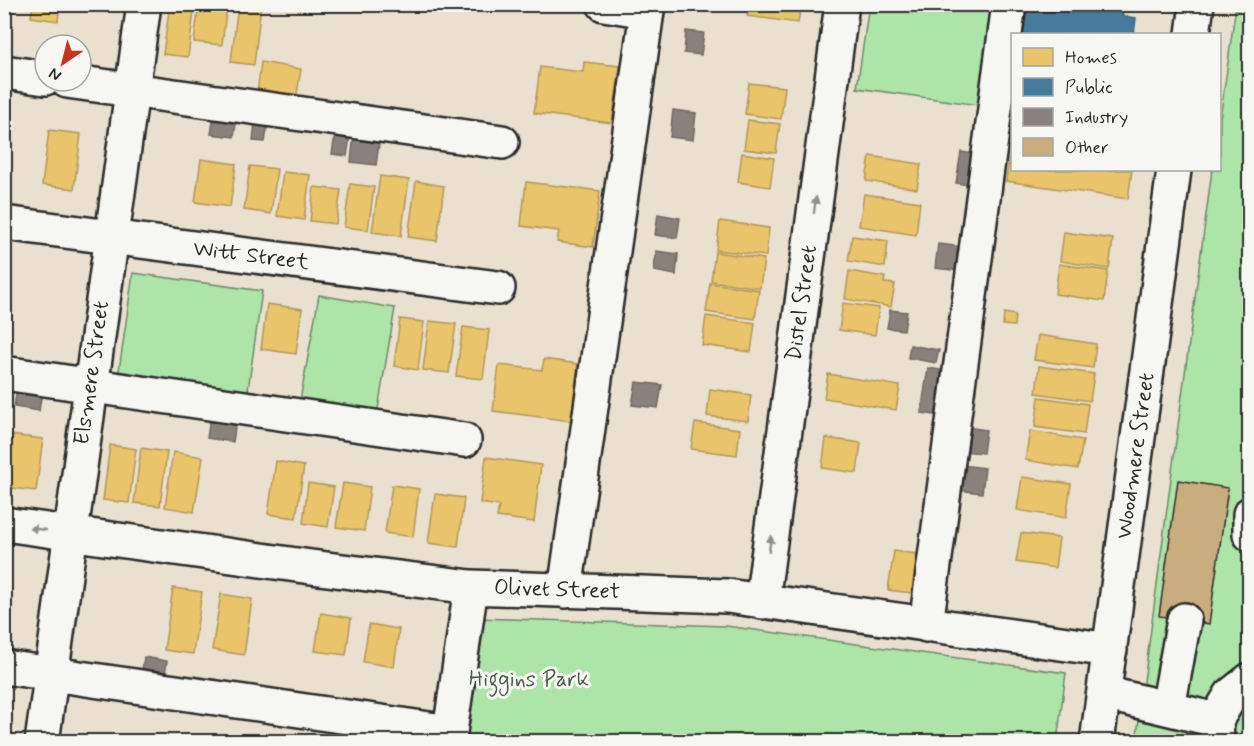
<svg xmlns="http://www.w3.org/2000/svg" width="1254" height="746" font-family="Mynerve,sans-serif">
<rect width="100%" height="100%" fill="#e9e0d0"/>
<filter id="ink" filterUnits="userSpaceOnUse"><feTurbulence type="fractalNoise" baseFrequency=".0167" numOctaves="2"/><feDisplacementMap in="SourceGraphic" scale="12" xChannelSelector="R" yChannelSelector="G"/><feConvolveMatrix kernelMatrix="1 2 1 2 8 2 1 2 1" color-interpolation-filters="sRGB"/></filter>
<g filter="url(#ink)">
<path fill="#ade4a8" stroke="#6c886a" stroke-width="1.5" d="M869,5H1000L986,106L857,88Z
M1236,5H1249V741L1136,742L1212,170H1220V119Z
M133,273L262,291L247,397L118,378Z
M319,295L395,308L377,415L300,401Z
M476,618L726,626L1066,673L1057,741L458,742Z"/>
<path fill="#e9c46a" stroke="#b09657" stroke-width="1.5" d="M33,4H60L58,21L31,17Z
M170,4H195L188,57L163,54Z
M199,4H227L222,45L194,42Z
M238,4L261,5L254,65L231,62Z
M749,4H801L798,23L747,16Z
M261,62L301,69L296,100L257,93Z
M584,62L620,66L612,123L534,113L540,67L583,72Z
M749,83L785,87L781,119L745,114Z
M748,120L780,124L776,153L744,149Z
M49,130L81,134L74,189L42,185Z
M1012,136V170H1132L1128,199L1006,181Z
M742,153L774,158L770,187L738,182Z
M870,156L921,164L917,189L866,181Z
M201,159L236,164L230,207L195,202Z
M250,166L277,169L271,214L244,210Z
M283,172L310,175L304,220L277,216Z
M380,176L409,180L401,236L372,232Z
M416,181L444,186L437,241L408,237Z
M526,182L600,191L593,247L557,242L559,231L521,226Z
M350,184L374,187L368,230L344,227Z
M314,187L341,190L336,224L310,221Z
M864,194L920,202L916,235L859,226Z
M720,221L769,228L766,256L716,250Z
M1064,232L1113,239L1109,269L1060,261Z
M852,236L888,241L885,267L848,261Z
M715,252L764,259L760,288L711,281Z
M1059,264L1108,271L1104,301L1055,294Z
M849,271L885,277L884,283L895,284L891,307L845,299Z
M710,283L759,290L755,319L706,312Z
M843,303L879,308L875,335L839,330Z
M267,304L302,309L296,354L261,349Z
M1004,313L1015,315L1014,326L1003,325Z
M706,316L755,323L751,352L702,345Z
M400,319L424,322L418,370L394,366Z
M429,321L456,324L449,373L423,370Z
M463,327L489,330L483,379L456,376Z
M1038,335L1096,344L1093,368L1034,360Z
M544,359L578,364L571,421L493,411L499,365L542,370Z
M1039,366L1094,374L1090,401L1036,393Z
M828,374L900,386L896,410L824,398Z
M710,389L751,395L748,421L707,416Z
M1039,397L1088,404L1084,434L1035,427Z
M695,423L740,429L737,455L691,449Z
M1030,431L1083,440L1078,469L1025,460Z
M9,435L43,439L36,491L4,487V466Z
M826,438L861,443L857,473L822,468Z
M110,445L136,449L129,503L103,500Z
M141,448L167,452L160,506L134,503Z
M173,452L203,457L194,512L165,507Z
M486,457L541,465L534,522L497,517L499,506L480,503Z
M276,461L304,466L296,518L268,514Z
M1022,477L1071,484L1066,518L1017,510Z
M308,483L334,487L328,527L303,523Z
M343,483L370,487L364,531L336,527Z
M392,485L419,489L413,537L385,533Z
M435,494L464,498L458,547L428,543Z
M1021,533L1059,538L1055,568L1016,562Z
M894,551L925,555L919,594L888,590Z
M173,588L202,592L193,654L164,650Z
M221,594L252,599L244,655L212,650Z
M321,613L351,618L346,655L315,651Z
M369,624L399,629L394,667L363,662Z"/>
<path fill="#457b9d" stroke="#3d637b" stroke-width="1.5" d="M1024,4H1124L1122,16L1136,18L1134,34H1020Z"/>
<path fill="#8a817c" stroke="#6e6764" stroke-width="1.5" d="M685,4H706L705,11L685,8Z
M686,31L704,33L701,55L684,53Z
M673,110L696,113L693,140L670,137Z
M214,115L237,118L234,137L211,134Z
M255,122L268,123L265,142L253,141Z
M354,134L380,137L376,165L351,162Z
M335,135L350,136L347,156L332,154Z
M961,152L980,155L976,186L956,183Z
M658,214L680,218L677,238L655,235Z
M938,244L963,247L960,271L935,268Z
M656,251L678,254L676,275L654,271Z
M890,310L907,312L904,330L887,328Z
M910,345L939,350L936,363L908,358Z
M928,368L947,371L940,416L921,413Z
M636,382L662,385L658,408L632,405Z
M17,388L42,391L39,411L14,407Z
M211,412L237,415L233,442L207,438Z
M966,427L986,430L983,453L963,451Z
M961,465L985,468L982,493L958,490Z
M144,657L167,661L164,681L141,677Z"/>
<path fill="#caad7f" stroke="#2b2b2b" stroke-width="1.5" d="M1178,480L1228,488L1209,624L1159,616Z"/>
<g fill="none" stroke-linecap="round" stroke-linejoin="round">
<g stroke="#2b2b2b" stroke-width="38">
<path id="minor" d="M604,4L647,11
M1193,34L1197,4
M4,72L45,78
M67,81L502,142
M4,223L498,288
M4,373L464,440
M1250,514V534
M4,524L311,567L471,587L727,596L1110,650
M565,591L648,4
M762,602L842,4
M926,625L1009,4
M4,667L450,732L471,587
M1104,693L1216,720
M1168,708L1184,620
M1217,740L1216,720L1231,695L1250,680
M42,742L144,4
M1097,742L1174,170"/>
</g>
<use href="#minor" stroke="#f6f6f2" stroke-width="33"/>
</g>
<defs><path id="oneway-solid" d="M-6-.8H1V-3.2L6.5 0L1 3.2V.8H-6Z" transform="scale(1.5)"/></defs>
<g fill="#90908e">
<use href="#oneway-solid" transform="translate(815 205) rotate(-82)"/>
<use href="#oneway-solid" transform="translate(38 529) rotate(-172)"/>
<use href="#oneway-solid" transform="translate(770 544) rotate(-82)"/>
</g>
</g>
<g text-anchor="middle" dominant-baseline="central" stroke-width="6" stroke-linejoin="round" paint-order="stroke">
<g font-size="22" fill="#2b2b2b" stroke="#f6f6f2">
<text transform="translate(251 256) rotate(7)">Witt Street</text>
<text transform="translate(802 303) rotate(-82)">Distel Street</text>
<text transform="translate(92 373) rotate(-82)">Elsmere Street</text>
<text transform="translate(1136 456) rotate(-82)">Woodmere Street</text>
<text transform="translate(557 590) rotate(2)">Olivet Street</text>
</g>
<g font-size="22" fill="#4c594a" stroke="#f6f6f2">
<text x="529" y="680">Higgins Park</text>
</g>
</g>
<rect width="1254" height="746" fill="none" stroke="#f6f6f2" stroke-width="24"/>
<rect x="12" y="12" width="1230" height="722" fill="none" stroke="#2b2b2b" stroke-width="2" filter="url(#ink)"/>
<rect x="1011" y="33" width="210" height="138" fill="#f6f6f2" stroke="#a5a5a2" stroke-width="1.5"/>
<rect x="1023" y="48" width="30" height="18" fill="#e9c46a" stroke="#a5a5a2" stroke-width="1.5"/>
<text x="1065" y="63" font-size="18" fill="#2b2b2b">Homes</text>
<rect x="1023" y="78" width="30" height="18" fill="#457b9d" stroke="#a5a5a2" stroke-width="1.5"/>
<text x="1065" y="93" font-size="18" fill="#2b2b2b">Public</text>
<rect x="1023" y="108" width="30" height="18" fill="#8a817c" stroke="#a5a5a2" stroke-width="1.5"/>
<text x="1065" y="123" font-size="18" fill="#2b2b2b">Industry</text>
<rect x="1023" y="138" width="30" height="18" fill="#caad7f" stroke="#a5a5a2" stroke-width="1.5"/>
<text x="1065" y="153" font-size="18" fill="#2b2b2b">Other</text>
<g transform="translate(63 63) rotate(215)"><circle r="28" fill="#f6f6f2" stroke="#a5a5a2" stroke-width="1.5"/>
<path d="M0-4.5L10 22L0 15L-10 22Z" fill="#c8321e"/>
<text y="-9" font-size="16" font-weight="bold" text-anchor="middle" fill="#2b2b2b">N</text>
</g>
</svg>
